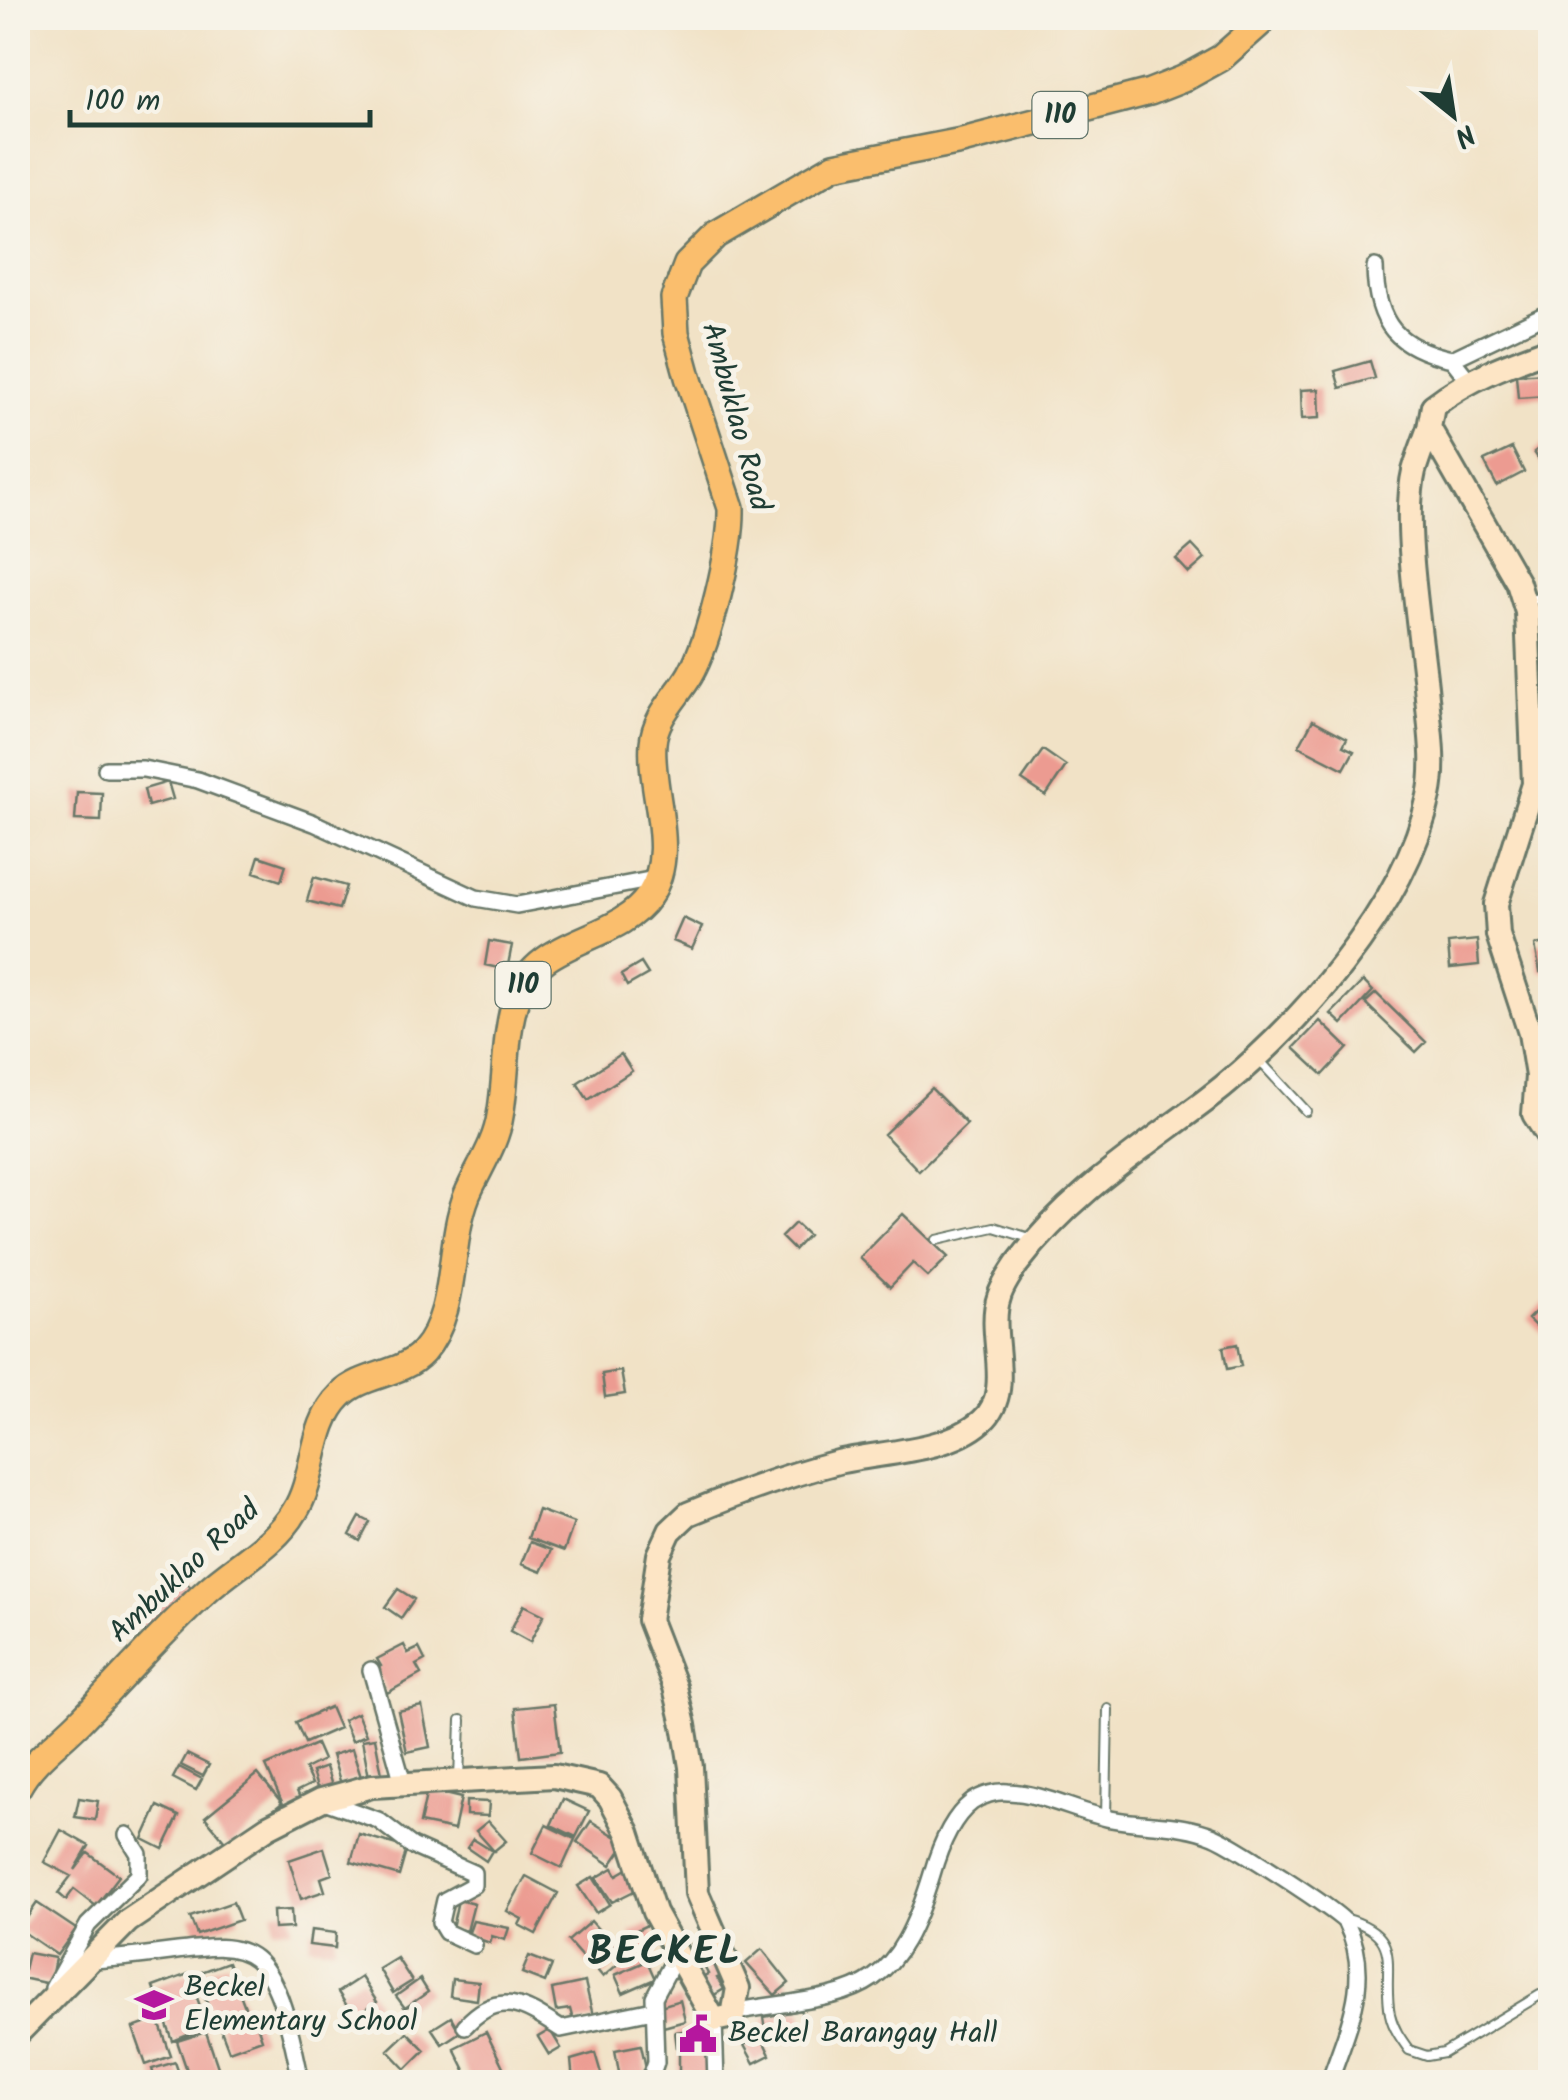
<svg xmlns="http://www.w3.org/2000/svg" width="1568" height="2100" font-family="Kalam,sans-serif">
<rect width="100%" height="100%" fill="#f7f3e8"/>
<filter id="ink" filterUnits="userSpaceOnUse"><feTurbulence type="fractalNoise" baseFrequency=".01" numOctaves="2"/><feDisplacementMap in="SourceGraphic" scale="20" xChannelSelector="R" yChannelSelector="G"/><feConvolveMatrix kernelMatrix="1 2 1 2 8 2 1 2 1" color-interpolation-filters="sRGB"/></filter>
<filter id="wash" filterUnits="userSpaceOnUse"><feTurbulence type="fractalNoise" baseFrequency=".0048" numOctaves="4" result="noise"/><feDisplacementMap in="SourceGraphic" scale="40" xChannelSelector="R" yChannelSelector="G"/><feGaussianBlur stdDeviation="2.25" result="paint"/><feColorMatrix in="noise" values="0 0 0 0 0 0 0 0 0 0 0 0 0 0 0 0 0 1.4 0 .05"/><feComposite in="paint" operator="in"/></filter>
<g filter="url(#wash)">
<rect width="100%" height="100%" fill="#f1e2c6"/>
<g id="blocks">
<path fill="#ec9b91" d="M1370,361L1375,378L1340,388L1335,371Z
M1545,373L1546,396L1518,398L1516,375Z
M1319,389L1320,418L1302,419L1301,390Z
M1550,440V477L1534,452Z
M1512,448L1524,472L1497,486L1484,461Z
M1192,545L1205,559L1189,573L1176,559Z
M1313,720L1347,738L1343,746L1354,751L1344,769L1299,746Z
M1043,750L1066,766L1046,796L1022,780Z
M168,782L173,799L148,806L144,789Z
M77,792L102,793L101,821L75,820Z
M259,856L286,865L281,881L254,872Z
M314,877L346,886L339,909L307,901Z
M683,918L702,927L692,949L673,941Z
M1477,940L1479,965L1450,968L1448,943Z
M489,941L512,945L507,970L485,965Z
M1550,942V970L1540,972L1535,945Z
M641,963L648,974L627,986L621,975Z
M1363,981L1373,991L1342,1024L1331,1014Z
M1376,993L1426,1042L1416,1052L1365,1003Z
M1320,1021L1348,1048L1323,1075L1294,1048Z
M621,1054L632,1071L588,1100L577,1083Z
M931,1088L967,1124L919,1171L884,1134Z
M903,1214L948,1257L928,1277L913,1263L890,1287L860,1258Z
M795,1223L808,1235L794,1250L781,1237Z
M1545,1302L1550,1308V1328L1544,1335L1528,1319Z
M1237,1344L1241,1366L1227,1369L1223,1347Z
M621,1371L625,1394L605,1397L602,1374Z
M538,1510L574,1523L564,1551L528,1538Z
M360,1517L370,1522L360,1541L350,1535Z
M530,1542L551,1550L541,1572L521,1564Z
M182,1579L194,1590L150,1636L132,1619L153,1596L159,1602Z
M398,1589L414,1599L401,1618L385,1607Z
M524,1605L544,1615L530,1642L510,1631Z
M404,1645L408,1653L419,1648L425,1660L416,1665L421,1674L387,1693L375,1669L381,1666L377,1659Z
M554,1704L560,1752L521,1757L515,1708Z
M422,1706L430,1747L407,1752L398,1711Z
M330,1707L339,1728L305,1743L296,1722Z
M357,1713L366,1735L352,1741L343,1720Z
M375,1738L382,1774L369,1777L362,1740Z
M316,1744L323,1760L305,1769L312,1784L297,1791L303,1805L287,1813L266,1766Z
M352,1749L361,1777L341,1784L332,1755Z
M187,1754L209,1765L203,1776L181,1765Z
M179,1767L202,1779L196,1790L173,1778Z
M326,1767L334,1792L320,1797L312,1772Z
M258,1774L282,1803L229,1846L205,1817Z
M427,1790L461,1798L454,1830L420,1823Z
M79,1798L98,1801L95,1820L75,1817Z
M563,1799L589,1811L576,1837L551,1825Z
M466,1801L489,1802L488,1816L466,1815Z
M158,1806L179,1816L163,1849L143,1839Z
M488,1821L506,1841L494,1851L476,1831Z
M591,1821L626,1843L611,1865L577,1842Z
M546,1825L575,1839L562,1868L532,1853Z
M61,1830L89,1846L75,1870L88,1853L119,1876L96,1906L74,1889L66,1900L58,1893L71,1876L44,1862Z
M359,1834L407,1848L399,1876L351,1862Z
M473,1839L492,1851L486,1861L467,1848Z
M324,1848L332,1874L321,1878L325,1891L301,1899L289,1860Z
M631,1867L644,1886L612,1902L596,1878L613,1868L617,1875Z
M526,1876L558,1893L536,1934L519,1925L522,1919L507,1911Z
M593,1877L610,1904L596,1913L578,1886Z
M458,1900L474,1904L467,1931L452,1928Z
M233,1902L240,1920L197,1935L190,1917Z
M37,1903L76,1929L57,1955L19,1929Z
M291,1910L292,1928L274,1929L273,1911Z
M473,1921L509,1928L505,1940L492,1936L490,1943L468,1935Z
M591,1921L612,1945L589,1965L568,1941Z
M649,1924L661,1949L642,1958L630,1933Z
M311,1930L336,1933L335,1948L309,1945Z
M701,1939L726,1974L717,1978L724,1989L711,1997L700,1978L708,1974L692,1944Z
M615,1947L625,1958L603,1977L593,1965Z
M762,1949L789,1983L775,1995L746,1963Z
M28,1953L55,1958L50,1984L22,1978Z
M529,1956L552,1965L545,1982L522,1973Z
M397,1958L412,1981L393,1993L379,1969Z
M647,1961L655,1979L623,1993L615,1975Z
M228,1962L245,2007L213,2019L196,1974Z
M188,1974L208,2027L173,2041L153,1987Z
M361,1977L377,2002L354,2017L338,1992Z
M420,1979L428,1992L405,2008L396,1996Z
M452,1979L479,1982L477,2000L450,1996Z
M585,1982L594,2020L574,2024L570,2009L556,2011L552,1989Z
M680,2000L685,2021L660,2028L654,2008Z
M801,2010L805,2032L767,2038L764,2017Z
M253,2013L262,2039L229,2051L219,2025Z
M451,2017L460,2032L442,2044L432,2029Z
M158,2019L171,2056L146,2065L133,2028Z
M704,2028L706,2044L677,2048L675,2032Z
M550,2030L561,2048L549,2055L538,2037Z
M206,2032L223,2082H191L177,2041Z
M407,2032L425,2050L406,2069L388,2050Z
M486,2032L505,2071L483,2082H471L454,2048Z
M761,2036L770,2055L754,2063L744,2045Z
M641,2045L648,2077L637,2082H606L620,2078L615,2050Z
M708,2050L709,2082H689V2072H679V2051Z
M595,2053L602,2077L573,2082L571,2060Z
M175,2062L182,2082H156L152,2069Z"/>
</g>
</g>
<g filter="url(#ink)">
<use href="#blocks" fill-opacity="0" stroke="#687767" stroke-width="2.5"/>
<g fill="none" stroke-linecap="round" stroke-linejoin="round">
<g stroke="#687767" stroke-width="12">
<path id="lane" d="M1528,601L1550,594
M1259,1060L1306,1111
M937,1240L994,1227L1033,1239
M459,1780L461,1720
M1106,1818L1108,1709
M1344,1918C1407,1935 1381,1967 1390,2014C1393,2028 1401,2039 1409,2050L1427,2056L1444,2053L1540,1995L1550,1994"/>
</g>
<g stroke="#687767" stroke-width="20">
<path id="street" d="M1375,267C1376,325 1398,348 1452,359
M1470,382L1452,359L1544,315
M106,769H143L198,780L314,823L476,898L517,905L660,878
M371,1670L403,1783
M321,1800L378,1820L412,1846L473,1873V1885L445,1900L440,1922L446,1932L474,1945
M89,1960C238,1954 266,1898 301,2082
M53,1988L88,1925L139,1875V1854L127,1835
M737,2011C857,1992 893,2001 932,1874C939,1849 951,1818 972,1802C982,1795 996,1791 1008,1792C1042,1793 1077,1812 1111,1819C1146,1826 1181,1822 1214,1836C1231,1843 1341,1913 1346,1923C1374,1978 1347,2029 1329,2082
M714,2020L716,2082
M465,2026C500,1987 527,2007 561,2029L653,2010
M649,2082L656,2062L654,1997L677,1954"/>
</g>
<g stroke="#687767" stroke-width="28">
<path id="secondary" d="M1550,349C1508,364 1469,378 1433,406L1429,428L1518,583L1527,612L1534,784L1496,904L1498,935L1530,1033L1537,1076L1534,1114L1550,1139
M18,2033L128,1921L268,1827L321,1800L372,1786L554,1776L599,1786L610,1798L628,1832L654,1912L714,2020L733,2016L738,1988L697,1893L691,1767L684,1725L675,1687L649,1620L659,1555L670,1531L688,1514C736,1494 787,1475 838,1462C881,1452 947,1452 982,1421C1016,1391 986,1334 999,1297C1002,1286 1011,1273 1017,1264C1069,1195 1137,1152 1205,1101C1295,1033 1406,907 1429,796C1436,765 1430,729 1427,697C1422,639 1401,525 1414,471C1418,457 1424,442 1429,428"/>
</g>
<g stroke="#687767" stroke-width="30">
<path id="primary" d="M18,1787C33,1759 60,1742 82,1719C124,1676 163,1631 208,1590C236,1565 276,1544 295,1511C317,1476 310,1425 341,1395C363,1373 401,1376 423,1352C459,1311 447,1245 467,1195C478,1169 496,1144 500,1116C507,1078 504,1036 516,999C537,936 616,944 649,896C679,852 649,791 653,743C655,716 677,697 690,675C710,640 732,548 731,508L688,377L676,333L674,298L687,264L716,235L834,166L962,141L1150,92L1183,79L1221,58L1266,18"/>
</g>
<use href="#lane" stroke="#fff" stroke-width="8"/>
<use href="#street" stroke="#fff" stroke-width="15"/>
<use href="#secondary" stroke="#fde5c5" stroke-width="22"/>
<use href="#primary" stroke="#fabe6d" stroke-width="25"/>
</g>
</g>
<defs>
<g id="school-bare" transform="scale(3)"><path d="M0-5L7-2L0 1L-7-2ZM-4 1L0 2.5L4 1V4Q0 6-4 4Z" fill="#b5179e" stroke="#f7f3e8" stroke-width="2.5" paint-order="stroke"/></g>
<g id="civic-bare" transform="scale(3)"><path d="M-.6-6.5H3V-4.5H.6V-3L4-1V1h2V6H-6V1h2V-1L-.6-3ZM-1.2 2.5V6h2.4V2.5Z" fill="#b5179e" stroke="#f7f3e8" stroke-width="2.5" paint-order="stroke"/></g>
</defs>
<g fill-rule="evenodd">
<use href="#school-bare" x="154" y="2005"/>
<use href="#civic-bare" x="698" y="2034"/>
</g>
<g text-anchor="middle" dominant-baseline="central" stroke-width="10" stroke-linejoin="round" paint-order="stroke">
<g fill="#f7f3e8" stroke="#60746a" stroke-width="2.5">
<rect x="1032.5" y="92" width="55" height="46" rx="8"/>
<rect x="495.5" y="962" width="55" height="46" rx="8"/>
</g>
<g font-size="28" font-weight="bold" fill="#1f3d34">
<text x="1060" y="115">110</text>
<text x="523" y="985">110</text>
</g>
<g font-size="30" fill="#1f3d34" stroke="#f7f3e8">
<text transform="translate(735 417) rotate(75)">Ambuklao Road</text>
<text transform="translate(185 1572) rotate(-43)">Ambuklao Road</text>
</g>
<g font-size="30" fill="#1f3d34" stroke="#f7f3e8" text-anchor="start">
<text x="184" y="1988">Beckel<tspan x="184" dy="34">Elementary School</tspan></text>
<text x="728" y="2034">Beckel Barangay Hall</text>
</g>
<g font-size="40" font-weight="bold" letter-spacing="2.5" fill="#1f3d34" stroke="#f7f3e8">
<text x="665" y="1953">BECKEL</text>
</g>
</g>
<rect width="1568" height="2100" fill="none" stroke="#f7f3e8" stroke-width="60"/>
<g transform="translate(1453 115) rotate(150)" stroke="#f7f3e8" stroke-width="8" paint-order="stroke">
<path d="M0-8L18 38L0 25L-18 38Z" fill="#1f3d34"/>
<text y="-15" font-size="28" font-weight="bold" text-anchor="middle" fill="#1f3d34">N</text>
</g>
<path d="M70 110v15h300v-15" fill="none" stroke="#1f3d34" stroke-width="5"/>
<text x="85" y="110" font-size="30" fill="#1f3d34" stroke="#f7f3e8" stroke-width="8" paint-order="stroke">100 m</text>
</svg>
